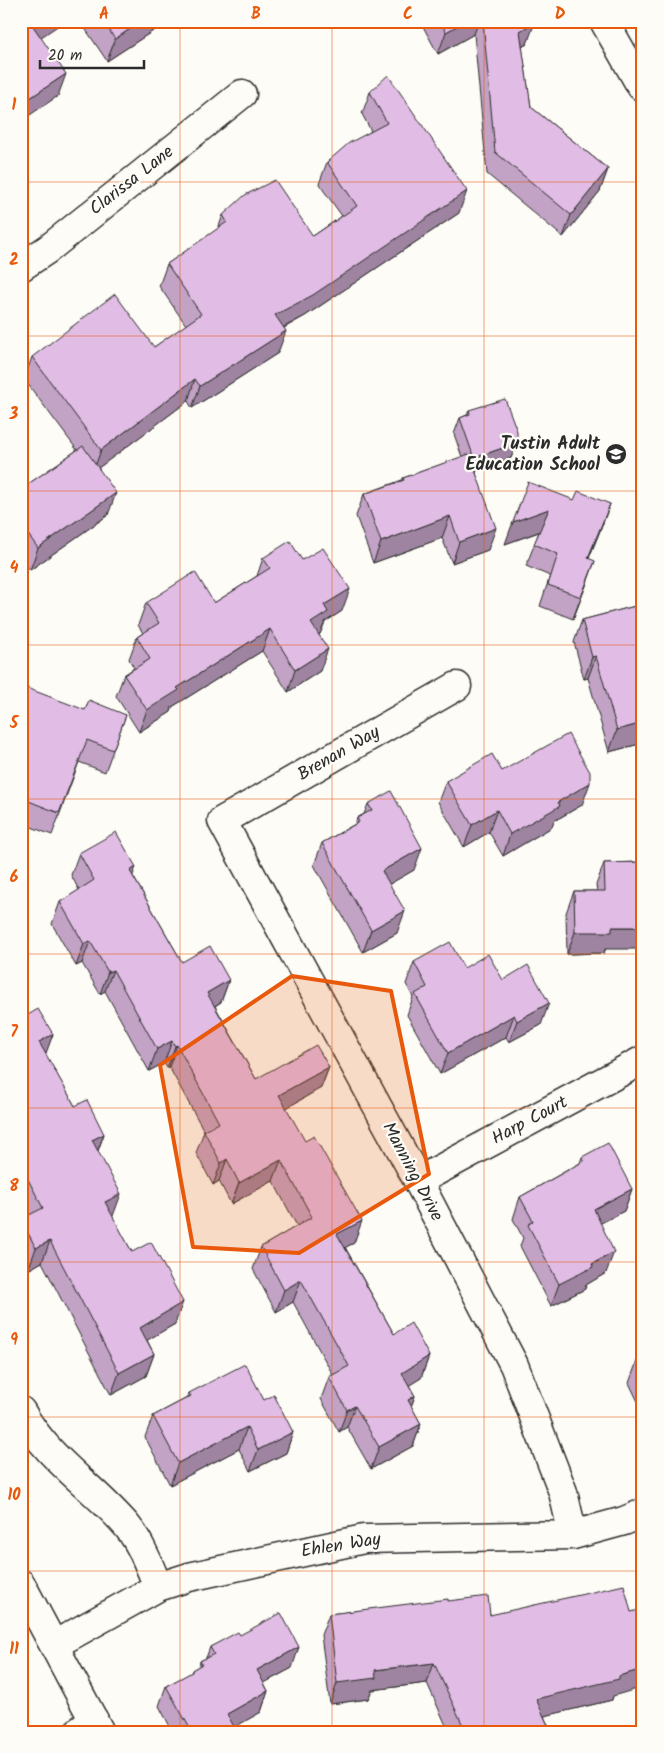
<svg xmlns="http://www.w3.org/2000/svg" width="664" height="1753" font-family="Kalam,sans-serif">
<rect width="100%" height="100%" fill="#fdfcf7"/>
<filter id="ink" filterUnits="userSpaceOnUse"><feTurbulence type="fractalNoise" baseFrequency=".02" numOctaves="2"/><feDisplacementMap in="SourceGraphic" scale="10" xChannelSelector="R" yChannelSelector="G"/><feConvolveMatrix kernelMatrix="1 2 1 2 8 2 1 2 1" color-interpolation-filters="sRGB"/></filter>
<g filter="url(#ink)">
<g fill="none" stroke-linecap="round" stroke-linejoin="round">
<g stroke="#2b2b2b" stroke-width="31">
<path id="minor" d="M604,21L641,86
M21,267L48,249L242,94
M457,686L222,821L418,1181L514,1365L563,1492L573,1535
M418,1181L643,1060
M21,1411C47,1459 93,1486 127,1526C141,1543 150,1567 158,1587
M54,1645L158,1587L189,1577L364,1539L573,1535L624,1521L643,1513
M78,1732L94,1720"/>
</g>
<g stroke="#2b2b2b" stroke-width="31">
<path id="tertiary" d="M21,1584L100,1732"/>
</g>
<use href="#minor" stroke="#fdfcf7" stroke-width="28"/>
<use href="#tertiary" stroke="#fdfcf7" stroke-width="28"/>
</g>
<path fill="#c2a2c5" stroke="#2b2b2b" d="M80,21H158L156,29L107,61Z
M420,21H534L527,44L522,47L531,107L608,169L600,191L563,237L487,174L474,34L438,54Z
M370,92L459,213L305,316L284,328L278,353L192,408L188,401L98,468L108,515L30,570L21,558V489L77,450L24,379L32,357L154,347L186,325L159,286L167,264L218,229L223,215L313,236L342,216L319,184L327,162L371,131L362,114Z
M469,410L517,443L511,458L476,471L488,550L452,563L442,538L373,563L356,516L364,494L402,480L403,478L462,457L454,434L460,418L467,415Z
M574,500L610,504L589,558L587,583L573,619L540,606L550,576L526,566L539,532L505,544Z
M263,558L302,560L342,611L325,622L320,634L319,635L320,671L288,692L262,651L172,707L171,712L139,732L116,696L124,675L134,668L129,659L137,637L143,633L138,625L146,603H214L257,576Z
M643,604V743L609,752L588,678L584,679L574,642L582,620Z
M21,695L85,710L126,715L105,772L79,762L52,835L21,823Z
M502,771L582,805L554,821L552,827L503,856L489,832L464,847L438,802L446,781Z
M368,804L414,870L389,884L397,933L363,952L314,865L322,843L355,824L357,818L364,814Z
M79,853L133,876L182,962L229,980L221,1002L215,1006L256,1079L329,1067L321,1088L286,1108L354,1243L345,1247L394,1334L429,1356L421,1378L409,1385L415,1396L411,1406L421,1424L413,1446L371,1469L347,1427L339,1432L321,1399L329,1377L333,1375L293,1302L276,1312L253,1269L261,1247L297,1226L273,1181L231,1204L219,1181L213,1185L196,1153L204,1131L169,1067L167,1068L164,1063L149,1071L105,991L100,994L82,963L76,966L52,924L60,902L79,890L71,875Z
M643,862L604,953L567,954L566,913L574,891H597L596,885L604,863Z
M414,962L464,968L503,980L541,1025L509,1042L506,1037L440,1074L407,1015L413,997L406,984Z
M21,1019L53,1034L45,1054L75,1106L104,1134L98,1151L112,1216L132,1252L175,1324L147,1340L154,1354L146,1376L111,1395L42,1262L28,1270L21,1257V1219L28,1216L21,1204Z
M582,1157L632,1189L624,1211L600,1223L606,1273L586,1285L585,1289L551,1306L520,1246L523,1238L513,1219L520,1197L580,1163Z
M643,1358V1412L629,1383L637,1361Z
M189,1393L264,1400L293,1432L286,1453L250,1471L239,1449L170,1485L145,1437L153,1416L187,1398Z
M448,1601L490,1615L613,1696L612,1700L544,1716L551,1732H449L427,1683L372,1690L368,1699L330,1704L321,1635L329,1614Z
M240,1635L292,1668L264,1683L268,1691L261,1712L234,1727L237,1732H173L159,1706L166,1686L191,1673L192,1670L199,1666L200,1661L206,1658L210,1647Z"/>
<path fill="#9e84a0" stroke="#2b2b2b" d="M40,21H65L25,48L33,26Z
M142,21H158L156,29L107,61L115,39Z
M466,21H479L474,34L438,54L446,32Z
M535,22L527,44L512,52L520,31Z
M66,74L58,96L21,121V104Z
M608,169L600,191L563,237L571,215Z
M467,191L459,213L305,316L267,336L275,315Z
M286,331L278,353L192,408L200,386Z
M195,379L188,401L93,472L101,450Z
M517,443L511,458L468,474L474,458Z
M116,493L108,515L30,570L38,548Z
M610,504L602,526L580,580L588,558Z
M549,509L541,531L505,544L513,522Z
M450,516L442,538L373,563L381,542Z
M496,528L488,550L452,563L459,542Z
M595,561L587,583L573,619L581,597Z
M350,589L342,611L325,622L320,634L304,645L311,623L324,605Z
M270,629L262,651L172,707L171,712L139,732L147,710L177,688Z
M328,649L320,671L288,692L295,670Z
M596,656L588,678L584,679L592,657Z
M643,723V743L609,752L617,730Z
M590,783L582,805L554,821L552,827L503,856L510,834L558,802Z
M497,810L489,832L464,847L472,825Z
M422,848L414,870L374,893L382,871Z
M136,867L128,889L130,871Z
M405,911L397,933L363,952L371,930Z
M612,927H643V949H605L604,953L567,954L575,932Z
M90,941L82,963L76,966L84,944Z
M113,970L105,991L100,994L108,972Z
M229,980L221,1002L199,1015L207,993Z
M549,1003L541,1025L509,1042L517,1021Z
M514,1015L506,1037L440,1074L448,1053Z
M53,1034L45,1056L39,1042Z
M172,1041L164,1063L149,1071L157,1049Z
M177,1045L169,1067L167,1068L175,1046Z
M329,1067L321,1088L271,1117L279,1095Z
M104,1134L96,1155L92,1140Z
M227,1159L219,1181L213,1185L221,1163Z
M281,1160L273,1181L231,1204L239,1183Z
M632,1189L624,1211L586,1231L594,1209Z
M121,1194L113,1216L97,1224L105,1202Z
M362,1221L354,1243L329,1256L337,1234Z
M50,1241L42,1262L28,1270L36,1248Z
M614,1252L606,1273L586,1285L585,1289L551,1306L559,1284Z
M301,1280L293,1302L276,1312L284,1290Z
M183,1302L175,1324L132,1349L140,1328Z
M154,1354L146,1376L111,1395L119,1373Z
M429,1356L421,1378L394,1395L402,1373Z
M415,1396L407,1418L408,1400Z
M355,1406L347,1427L339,1432L347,1410Z
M421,1424L413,1446L371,1469L379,1447Z
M247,1427L239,1449L170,1485L178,1463Z
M293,1432L286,1453L250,1471L258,1450Z
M299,1647L292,1668L249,1691L257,1670Z
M434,1663L427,1683L372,1690L368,1699L330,1704L337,1683L375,1670Z
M643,1669V1687L613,1696L612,1700L528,1720L536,1699Z
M268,1691L261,1712L226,1732L227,1714Z"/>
<path fill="#e1bce5" stroke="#2b2b2b" d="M21,21H40L33,26L66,74L21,104Z
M103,21H142L115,39Z
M440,21H466L446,32Z
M483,21H534L535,22L520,31L531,107L608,169L571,215L495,152Z
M388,75L467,191L313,295L275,315L286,331L200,386L195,379L101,450L32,357L115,294L154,347L201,314L167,264L227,222L223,215L245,195L275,180L313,236L357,206L327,162L349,143L387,123L370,92Z
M505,399L517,431V443L474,458L460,418L470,414L469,410Z
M83,446L116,493L38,548L21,525V489Z
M469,454L496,528L459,542L450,516L381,542L364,494L404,480L403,478Z
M528,482L574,500L578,491L610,504L588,558L595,561L581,597L548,585L558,554L534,544L549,509L513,522Z
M290,541L302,560L323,548L350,589L324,605L328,612L311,623L328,649L295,670L270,629L177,688L179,690L147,710L124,675L150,659L137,637L159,623L146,603L195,572L214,603L270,568L263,558Z
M643,604V723L617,730L596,656L592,657L582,620Z
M24,687L85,710L89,700L126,715L113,750L87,740L59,813L21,798V695Z
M568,734L590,772V783L558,802L560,806L510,834L497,810L472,825L446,781L492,754L502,771Z
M391,791L422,848L382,871L405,911L371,930L322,843L359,822L357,818L372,810L368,804Z
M116,832L136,867L130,871L182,962L210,946L229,980L207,993L256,1079L316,1045L329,1067L279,1095L305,1141L314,1136L362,1221L337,1234L394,1334L411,1323L429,1356L402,1373L415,1396L408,1400L421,1424L379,1447L355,1406L347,1410L329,1377L349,1366L301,1280L284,1290L261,1247L312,1217L281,1160L239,1183L227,1159L221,1163L204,1131L219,1123L177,1045L175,1046L172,1041L157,1049L113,970L108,972L90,941L84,944L60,902L94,880L79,853Z
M643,862V927H612V932H575L574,891H605L604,863Z
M450,942L464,968L488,954L503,980L528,965L549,1003L517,1021L514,1015L448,1053L415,994L427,987L414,962Z
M38,1009L53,1034L39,1042L75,1106L87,1100L104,1134L92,1140L121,1194L105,1202L132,1252L151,1242L183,1302L140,1328L154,1354L119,1373L50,1241L36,1248L21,1220V1219L43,1208L21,1166V1019Z
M608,1143L632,1189L594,1209L614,1252L592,1264L593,1267L559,1284L528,1225L533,1221L520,1197L584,1161L582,1157Z
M643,1358V1373L637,1361Z
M245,1364L264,1400L274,1395L293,1432L258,1450L247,1427L178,1463L153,1416L191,1396L189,1393Z
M624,1585L631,1612L643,1609V1669L619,1676V1679L536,1699L551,1732H466L434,1663L375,1670L376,1678L337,1683L329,1614L448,1599V1601L488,1596L490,1615Z
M281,1613L299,1647L257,1670L268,1691L227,1714L237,1732H192L166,1686L192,1672V1670L202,1664L200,1661L214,1654L210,1647L238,1632L240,1635Z"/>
</g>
<path fill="#e8590c" fill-opacity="0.2" stroke="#e8590c" stroke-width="4" stroke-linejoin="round" d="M292,976L391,991L429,1174L299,1253L193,1247L160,1065Z"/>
<path fill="none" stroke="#e8590c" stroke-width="1" stroke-opacity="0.55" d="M180,21V1732M332,21V1732M484,21V1732M21,182H643M21,336H643M21,491H643M21,645H643M21,799H643M21,954H643M21,1108H643M21,1262H643M21,1417H643M21,1571H643"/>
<defs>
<g id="school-disc" transform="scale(1.125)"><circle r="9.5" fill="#2b2b2b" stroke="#fdfcf7"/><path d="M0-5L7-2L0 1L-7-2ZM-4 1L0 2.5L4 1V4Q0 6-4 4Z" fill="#fff"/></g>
</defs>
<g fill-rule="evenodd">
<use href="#school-disc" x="616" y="454"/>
</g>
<g text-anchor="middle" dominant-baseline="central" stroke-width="4.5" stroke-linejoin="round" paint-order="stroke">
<g font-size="18" fill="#2b2b2b" stroke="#fdfcf7">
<text transform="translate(132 181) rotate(-38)">Clarissa Lane</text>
<text transform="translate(339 754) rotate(-30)">Brenan Way</text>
<text transform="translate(530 1121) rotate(-28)">Harp Court</text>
<text transform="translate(412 1172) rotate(62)">Manning Drive</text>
<text transform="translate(341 1546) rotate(-9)">Ehlen Way</text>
</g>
<g font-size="18" font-weight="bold" fill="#2b2b2b" stroke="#fdfcf7" text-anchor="end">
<text x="600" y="444">Tustin Adult<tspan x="600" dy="21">Education School</tspan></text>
</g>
</g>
<rect width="664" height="1753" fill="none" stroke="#fdfcf7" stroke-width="55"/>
<path d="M40 60v8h104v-8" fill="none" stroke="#2b2b2b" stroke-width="2.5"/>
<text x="48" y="60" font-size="15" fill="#2b2b2b" stroke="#fdfcf7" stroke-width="4" paint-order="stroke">20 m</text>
<rect x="28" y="28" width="608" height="1698" fill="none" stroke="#e8590c" stroke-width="2"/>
<g font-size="16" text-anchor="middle" font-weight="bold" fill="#e8590c">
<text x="104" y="19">A</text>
<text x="256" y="19">B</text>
<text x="408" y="19">C</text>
<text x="560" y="19">D</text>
<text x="14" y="110">1</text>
<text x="14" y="265">2</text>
<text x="14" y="419">3</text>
<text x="14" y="573">4</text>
<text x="14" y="728">5</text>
<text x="14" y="882">6</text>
<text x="14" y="1037">7</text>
<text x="14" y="1191">8</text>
<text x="14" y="1345">9</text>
<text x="14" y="1500">10</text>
<text x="14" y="1654">11</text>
</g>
</svg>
